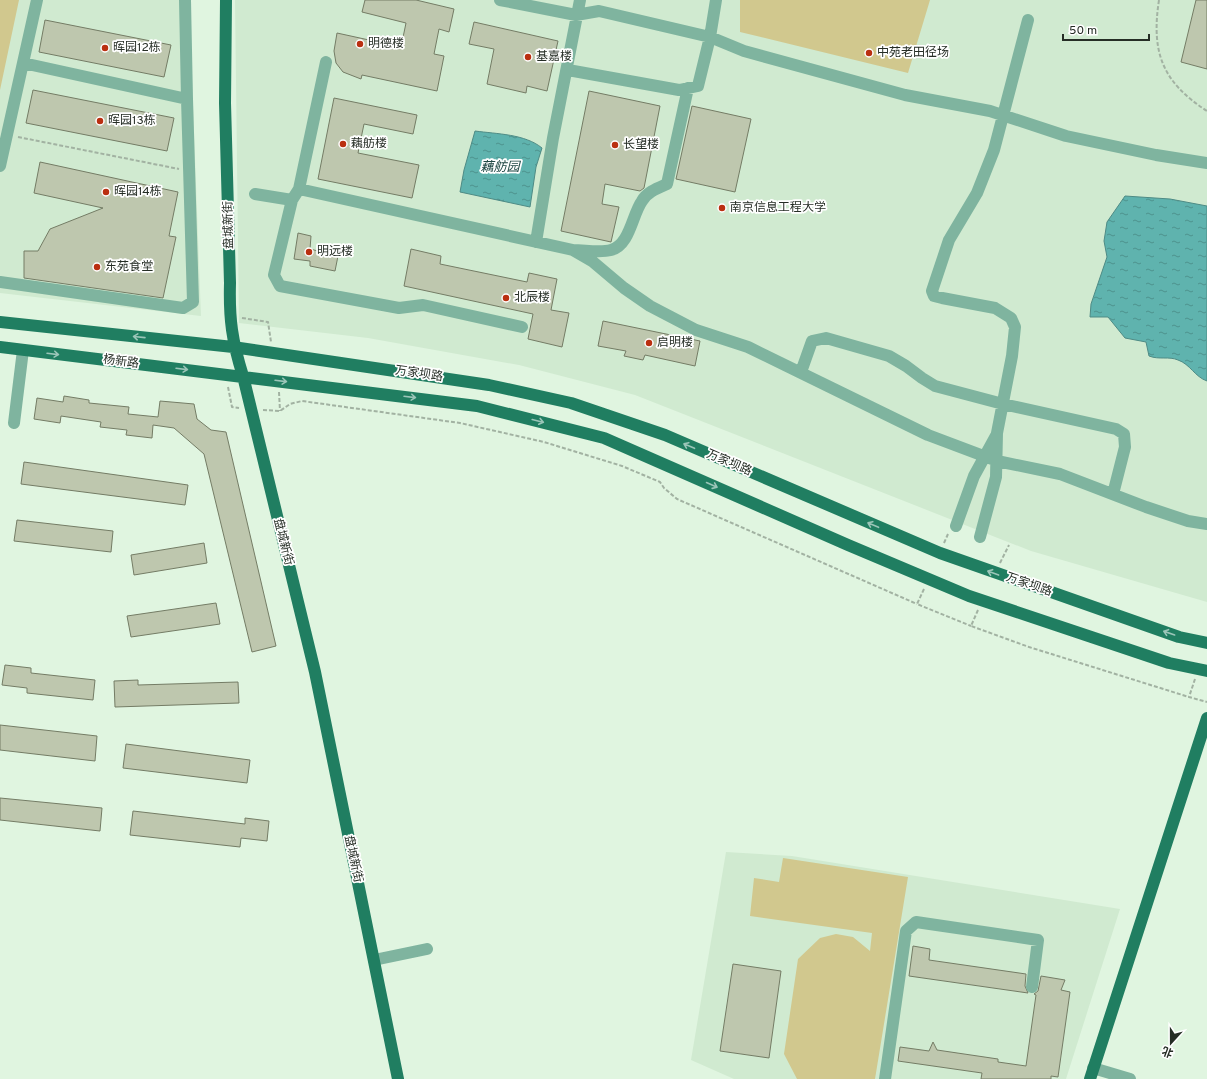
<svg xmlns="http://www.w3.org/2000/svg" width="1207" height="1079" font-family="Overpass,'Noto Sans SC',sans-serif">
<defs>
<pattern id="water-ripples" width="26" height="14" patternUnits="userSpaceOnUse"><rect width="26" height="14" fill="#5fb3ae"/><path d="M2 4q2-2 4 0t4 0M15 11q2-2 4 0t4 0" fill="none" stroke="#4e928d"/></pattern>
</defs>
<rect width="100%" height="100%" fill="#e0f5e0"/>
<path fill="#d0ead0" d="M0,0H189L201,316L0,293Z
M235,0H1207V602L1031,551L635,395L519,365L368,338L239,323Z
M726,852L792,856L1120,909L1066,1079H734L691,1060Z"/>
<path fill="#d1c88e" d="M0,0H19L0,90Z
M740,0H930L908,73L740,32Z
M783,858L908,877L875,1079H797L784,1054L798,959L820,938L836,934L853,937L870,951L872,933L750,916L754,878L779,882Z"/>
<path fill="url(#water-ripples)" stroke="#4e8b85" d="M475,131C497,134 525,134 542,148L536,167L530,207L460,192L464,170Z
M1125,196L1170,199L1207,206V381C1195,377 1190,364 1178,360C1169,356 1159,360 1149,356L1146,342L1125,338L1108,317H1090L1091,304L1107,257L1104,241L1107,222Z"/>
<path fill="#bec7ae" stroke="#747c65" d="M365,0H416L454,9L449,32L439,29L434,54L444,56L437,91L362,75L361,79L343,72L336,63L334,51L337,33L401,47L406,23L362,12Z
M1196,0H1207V69L1181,62Z
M45,20L171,45L164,77L39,52Z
M474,22L558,41L547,91L527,86L526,93L487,84L494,49L469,44Z
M33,90L174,118L167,151L26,123Z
M589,91L660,106L644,188L640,191L605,184L602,204L619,207L611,242L561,231Z
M334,98L417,115L413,134L364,124L358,153L419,165L412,198L318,179Z
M692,106L751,119L735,192L676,179Z
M40,162L178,192L169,236L176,237L163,298L24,278V251H38L50,229L103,208L34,193Z
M298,233L311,236L310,249L338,256L335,271L310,266V261L294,259Z
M411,249L441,256L440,264L527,282L529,273L557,279L551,310L569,313L562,347L528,339L533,314L404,286Z
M603,321L700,341L695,366L645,355L643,360L624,356L626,351L598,346Z
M64,396L89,400V403L129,407L128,414L158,417L160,401L194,404L197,419L211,430L226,432L276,646L252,652L204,454L174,428L153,425L152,438L126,435L127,430L100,427L101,422L61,416L60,423L34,419L37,398L63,402Z
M24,462L188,485L185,505L21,484Z
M17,520L113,531L111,552L14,541Z
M204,543L207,563L134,575L131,555Z
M216,603L220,624L131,637L127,616Z
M5,665L31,668V673L95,680L93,700L27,693V688L2,685Z
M138,680V685L238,682L239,703L115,707L114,681Z
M0,725L97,736L95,761L0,750Z
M126,744L250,760L247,783L123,768Z
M0,798L102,808L100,831L0,820Z
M133,811L245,824V818L269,821L267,841L241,838L240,847L130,835Z
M913,946L930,949L929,960L1026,974L1025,986L1028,993L909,976Z
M733,964L781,971L769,1058L720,1051Z
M1041,976L1065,980L1061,990L1070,992L1058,1077L1051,1076V1079H981L982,1073L898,1061L900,1047L929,1051L933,1042L937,1050L998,1059V1062L1026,1066L1036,995L1034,994L1038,991Z"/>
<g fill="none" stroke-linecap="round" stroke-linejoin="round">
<path stroke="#a2b2a2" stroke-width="2" stroke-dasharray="4 2" stroke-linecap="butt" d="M1159,0C1151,52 1162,82 1207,111
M18,137L179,169
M242,318L268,322L271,342
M228,387L232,407L239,408
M279,392L280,411
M263,410L280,411L290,404L302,401L460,423L544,442L622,466L660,482L664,488L677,499L917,604
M944,543L948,534
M1000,563L1009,545
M924,589L917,604L971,626
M978,610L971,626L1029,647L1189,697
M1195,679L1189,697L1207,702"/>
<path stroke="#7fb49f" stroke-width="12" d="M500,0L576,15L599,11L710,37L744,51L905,95L990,111L1066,136L1156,155L1207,163
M23,63L187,99L185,0
M568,70L679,90L698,86L710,37L716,0
M0,166L37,0
M299,189L326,62
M255,194L292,200L299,189L573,250C585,250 600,253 611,250C630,245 632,215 642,201C647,192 658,188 667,184L688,88
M292,200L274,275L280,286L399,308L423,305L522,327
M536,242L553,138L580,0
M573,250L592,261L624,288L650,306L696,330L748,347L928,435L997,461L1060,474L1146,507L1188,521L1207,524
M0,282L183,308L193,302L187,99
M801,372L812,341L826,338L889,356L906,366L922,378L935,386L1003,404L1116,429L1124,434L1125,447L1113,494
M14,423L23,350
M956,526L974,476L997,434
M980,537L996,477L997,433L1012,356L1015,327L1011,318L995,308L942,298L934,296L932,291L949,240L977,193L994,150L1028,20
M374,960L427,949
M1093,1068L1130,1079
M885,1079L906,931L916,922L1038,940L1032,987"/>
<path stroke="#207e61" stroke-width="12" d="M226,0L225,103L230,283C229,319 232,341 243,376L315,672L398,1079
M0,322L233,347L489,385L571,403L665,435L940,553L1179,637L1207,643
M0,347L477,406L604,438L848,545L969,596L1169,663L1207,671
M1090,1079L1207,718"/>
</g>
<defs><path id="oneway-shaft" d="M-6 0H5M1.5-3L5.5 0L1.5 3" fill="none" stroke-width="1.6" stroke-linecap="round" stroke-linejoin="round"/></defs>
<g stroke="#9bc5b8">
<use href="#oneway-shaft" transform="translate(139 337) rotate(-174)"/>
<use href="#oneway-shaft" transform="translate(53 354) rotate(7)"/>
<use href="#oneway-shaft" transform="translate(182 369) rotate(7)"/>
<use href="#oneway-shaft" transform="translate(281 381) rotate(7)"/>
<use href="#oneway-shaft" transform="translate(410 397) rotate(7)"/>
<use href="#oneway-shaft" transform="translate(538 421) rotate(14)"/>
<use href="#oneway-shaft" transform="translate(689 446) rotate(-157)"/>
<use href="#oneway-shaft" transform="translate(712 485) rotate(24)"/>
<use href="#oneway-shaft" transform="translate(873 525) rotate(-157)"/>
<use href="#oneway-shaft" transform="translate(993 573) rotate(-160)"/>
<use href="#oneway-shaft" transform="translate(1169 633) rotate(-161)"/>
</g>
<g fill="#ba2f10" stroke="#fff" stroke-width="1.5">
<circle cx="360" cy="44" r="4"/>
<circle cx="105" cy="48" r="4"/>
<circle cx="869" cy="53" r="4"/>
<circle cx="528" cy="57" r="4"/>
<circle cx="100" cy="121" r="4"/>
<circle cx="343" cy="144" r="4"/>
<circle cx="615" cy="145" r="4"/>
<circle cx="106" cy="192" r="4"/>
<circle cx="722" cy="208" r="4"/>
<circle cx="309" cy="252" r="4"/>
<circle cx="97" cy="267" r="4"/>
<circle cx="506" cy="298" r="4"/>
<circle cx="649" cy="343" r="4"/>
</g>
<g text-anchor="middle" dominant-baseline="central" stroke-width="3.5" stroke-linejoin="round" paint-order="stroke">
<g font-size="12" fill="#252d25" stroke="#fff" text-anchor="start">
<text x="368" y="44">明德楼</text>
<text x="113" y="48">晖园12栋</text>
<text x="877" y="53">中苑老田径场</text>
<text x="536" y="57">基嘉楼</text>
<text x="108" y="121">晖园13栋</text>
<text x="351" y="144">藕舫楼</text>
<text x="623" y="145">长望楼</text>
<text x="114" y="192">晖园14栋</text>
<text x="730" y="208">南京信息工程大学</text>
<text x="317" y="252">明远楼</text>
<text x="105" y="267">东苑食堂</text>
<text x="514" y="298">北辰楼</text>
<text x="657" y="343">启明楼</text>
</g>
<g font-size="12" fill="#252d25" stroke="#fff">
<text transform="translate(229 225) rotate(-91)">盘城新街</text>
<text transform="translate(121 362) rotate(7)">杨新路</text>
<text transform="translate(419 374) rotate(8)">万家坝路</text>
<text transform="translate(729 463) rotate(23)">万家坝路</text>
<text transform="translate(283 542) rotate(76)">盘城新街</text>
<text transform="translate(1029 585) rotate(19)">万家坝路</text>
<text transform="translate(353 859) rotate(78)">盘城新街</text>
</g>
<g font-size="13" font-style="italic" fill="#204845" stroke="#fff">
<text x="500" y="168">藕舫园</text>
</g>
</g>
<g transform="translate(1171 1043) rotate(201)" stroke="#ffffff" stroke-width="3" paint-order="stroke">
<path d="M0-3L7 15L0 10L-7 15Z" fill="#252d25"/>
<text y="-6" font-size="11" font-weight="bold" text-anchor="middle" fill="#252d25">北</text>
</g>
<path d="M1063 34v6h86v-6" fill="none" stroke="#252d25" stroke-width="2"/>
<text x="1069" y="34" font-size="12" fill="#252d25" stroke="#ffffff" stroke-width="3" paint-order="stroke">50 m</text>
</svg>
